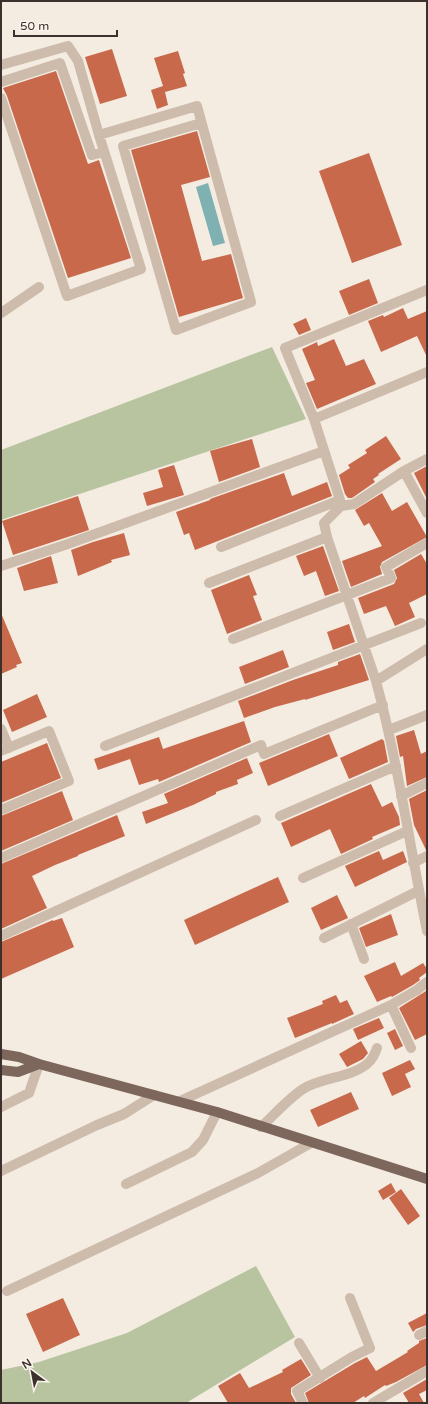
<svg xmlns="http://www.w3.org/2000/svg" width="428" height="1404" font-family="'Varela Round',sans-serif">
<rect width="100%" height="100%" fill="#f4ebe1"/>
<path fill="#b8c4a0" d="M272,347L306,419L1,520V450Z
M256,1266L295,1337L186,1403H1V1370L39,1362L127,1333Z"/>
<path fill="#7fb0b2" d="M208,183L225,243L213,246L196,187Z"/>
<path fill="#c8694b" d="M112,49L127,96L100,104L85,57Z
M178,51L185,73L183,74L187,86L165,92L168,105L157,109L151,90L163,86L154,58Z
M56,71L88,164L99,160L131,258L68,278L7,96L3,88Z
M197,131L210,177L181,185L202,261L231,254L243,298L179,317L131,150Z
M369,153L402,245L352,263L319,171Z
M369,279L378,303L349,315L339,291Z
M403,308L408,319L427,311V357L417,336L381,352L368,321L383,315L384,317Z
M306,318L311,330L299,335L293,324Z
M334,339L346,366L364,359L376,384L317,409L306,383L315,380L302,349L317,342L318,346Z
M386,436L401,459L378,474L379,475L373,479L375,482L352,498H348L345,494L339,475L350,468L348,465L367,453L365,450Z
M252,439L260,467L219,482L210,451Z
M174,465L184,495L147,506L143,493L163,487L158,470Z
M427,466V499L414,473Z
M284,473L292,496L327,482L332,496L195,550L189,533L184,535L176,512L210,500V499Z
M382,493L392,511L407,502L427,537L382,562L380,567L382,574L351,587L342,561L382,546L369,523L364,526L355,510Z
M78,496L89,530L13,555L2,521Z
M124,533L130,555L111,560L112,562L78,576L71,550L93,542Z
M323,546L339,591L325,596L316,571L304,576L296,556Z
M421,554L427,564V594L409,603L415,617L395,626L386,606L364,614L358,598L394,584L397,578L394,570Z
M51,556L58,583L24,591L17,568Z
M249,575L257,595L253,596L262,620L227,634L211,590Z
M1,613L22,663L16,665L17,667L1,674Z
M349,624L355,642L333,650L327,632Z
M283,650L289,667L245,684L239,667Z
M360,654L369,680L305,700V699L275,707L244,718L238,701L293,680L338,665V662Z
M37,694L47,717L12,732L3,710Z
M244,721L251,742L159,782L158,779L139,785L130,759L98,770L94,759L159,737L163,749Z
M414,730L421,754L427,751V777L407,786L403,756L400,757L396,736Z
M329,734L338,756L268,786L259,763Z
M382,739L384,741L388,762L349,779L340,758Z
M47,743L61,778L1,803V762Z
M247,758L253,773L237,780L238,784L216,792V794L193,805L146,824L142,812L168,803L164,794Z
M371,784L382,807L392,802L399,817L400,825L372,837L373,839L341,854L330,829L291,847L281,823Z
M427,790V850H426L414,825L409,799Z
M62,791L73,820L1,851V816Z
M117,815L125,836L78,855V856L55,865L32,876L47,908L1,929V864Z
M379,851L383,860L403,851L407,862L355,887L345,866Z
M278,877L289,902L195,945L184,920Z
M337,895L348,918L321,930L311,908Z
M391,914L398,935L366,947L359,928Z
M62,918L74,947L1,979V942L53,920V921Z
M395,962L401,976L423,963L427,969V972L419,978L420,980L413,985L392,997L391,996L377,1002L364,976Z
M426,991L427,994V1034L415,1040L399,1008Z
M336,995L340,1003L347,1000L354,1014L332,1024V1023L295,1038L287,1018L323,1004L322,1001Z
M379,1018L384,1028L358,1040L353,1029Z
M395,1029L403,1046L395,1050L387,1033Z
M361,1041L368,1053L363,1059L347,1067L339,1054Z
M410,1060L415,1069L405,1074L411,1087L392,1096L382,1073Z
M351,1092L359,1109L318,1127L310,1110Z
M391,1183L396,1192L383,1200L378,1191Z
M401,1189L420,1216L408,1225L389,1198Z
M63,1298L80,1335L43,1352L26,1314Z
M427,1313V1325L416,1329L413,1332L408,1323Z
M427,1338V1365L396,1382L386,1386L385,1385L365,1398L364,1396L353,1403H309L305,1393L355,1363L367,1357L376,1371L398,1358L408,1352L407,1351L419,1343V1341Z
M301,1359L311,1375L291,1388V1394L296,1403H228L218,1386L240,1373L249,1388L283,1372L282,1370Z
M427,1379V1390L419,1394L424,1403H409L403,1393Z"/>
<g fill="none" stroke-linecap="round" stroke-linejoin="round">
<path stroke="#cdbbac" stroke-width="10" d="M1,65L68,46L78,61L99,135L197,106L251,302L176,330L123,146L201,123
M1,82L60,63L92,155L104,152
M1,98L67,296L141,269L99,135
M1,313L39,287
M314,419L427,372
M427,459L404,471L354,504L341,506L324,523L327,537L376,681C398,763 410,847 427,931
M404,471L427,513
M341,506L340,500L314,419L285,348L427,290
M221,547L340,500
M1,566L65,545L324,451
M209,583L327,537
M233,639L391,578L386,567L427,543
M376,681L427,649
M1,729L9,748
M389,730L427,715
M105,746L421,623
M1,751L49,731L69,781L1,810
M401,796L427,783
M280,816L396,766
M1,858L261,745L264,754L383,705
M413,863L427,856
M303,878L407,831
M351,924L364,959
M1,936L256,820
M324,938L418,891
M391,1005L411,1048
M180,1101L391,1005L417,990L427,982
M1,1107L29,1093L39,1064
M261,1127C275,1114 288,1099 303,1089C322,1077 350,1078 367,1064C372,1060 375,1054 377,1048
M1,1171L97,1125L124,1114L154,1095
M126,1184L192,1152L203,1140L217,1112
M7,1291L258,1173L311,1143
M419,1335L427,1331
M299,1343L320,1378
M303,1403L297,1391L352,1357L370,1348L350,1298
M373,1403L427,1371"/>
<path stroke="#7d675c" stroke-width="10" d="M1,1054L19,1057L39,1064L217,1112L427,1179
M1,1070L18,1072L39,1064"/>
</g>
<rect width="428" height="1404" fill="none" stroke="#3b302b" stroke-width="4"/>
<g transform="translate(32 1372) rotate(328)" stroke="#fbf5ee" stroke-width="3" paint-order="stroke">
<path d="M0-3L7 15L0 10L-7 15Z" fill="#3b302b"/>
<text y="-6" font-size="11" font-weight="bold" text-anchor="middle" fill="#3b302b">N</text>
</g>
<path d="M14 30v6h103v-6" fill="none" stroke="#3b302b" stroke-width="2"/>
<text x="20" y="30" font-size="12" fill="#3b302b" stroke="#fbf5ee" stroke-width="3" paint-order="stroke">50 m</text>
</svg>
